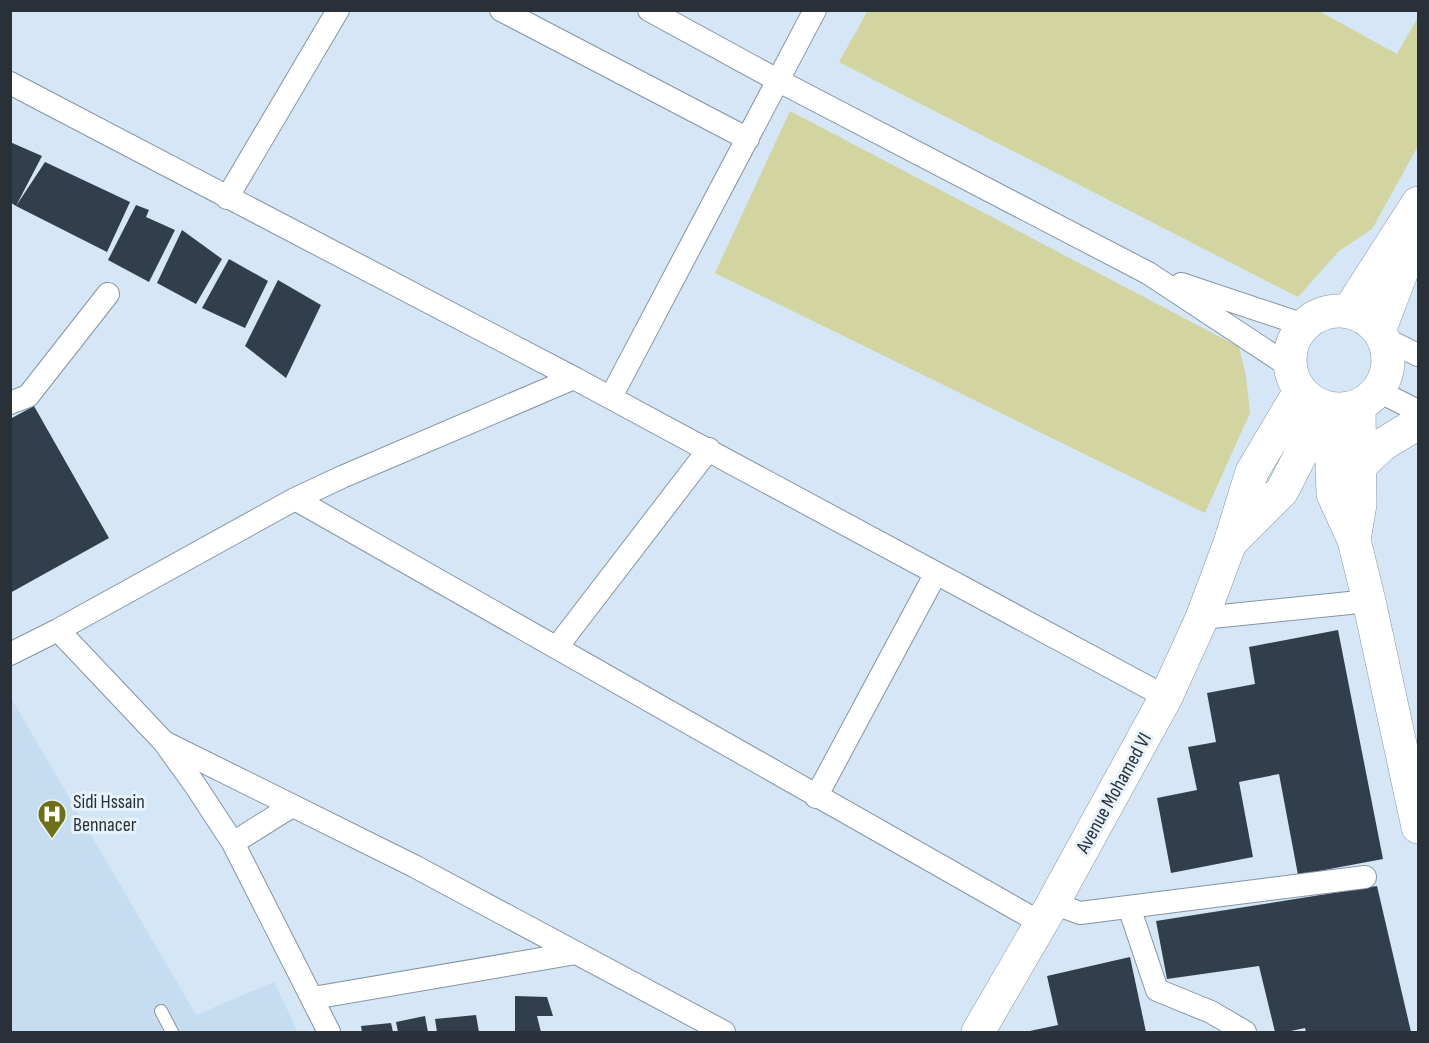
<svg xmlns="http://www.w3.org/2000/svg" width="1429" height="1043" font-family="'Sofia Sans Condensed',sans-serif">
<rect width="100%" height="100%" fill="#d5e6f6"/>
<path fill="#c5dcf1" d="M11,698L196,1015L274,982L298,1032H11Z"/>
<path fill="#d2d59f" d="M868,10L1319,11L1397,54L1418,17V146L1372,229L1339,251L1298,297L839,62Z
M790,111L1239,347L1246,376L1250,413L1205,513L715,273Z"/>
<path fill="#313f4c" d="M10,142L42,156L16,206L10,202Z
M45,162L130,202L107,252L16,206Z
M136,205L149,210L146,217L175,230L149,282L108,260Z
M182,230L222,259L196,304L157,283Z
M229,259L268,281L245,328L202,308Z
M278,280L321,305L286,378L245,346Z
M34,406L109,538L10,593V419Z
M1338,630L1383,859L1298,875L1279,774L1239,782L1253,857L1171,873L1157,798L1197,790L1188,747L1216,742L1207,693L1255,684L1249,647Z
M1377,886L1411,1032H1306L1305,1028L1286,1032H1275L1259,966L1167,979L1156,921Z
M1130,957L1146,1032H1025L1058,1025L1047,976Z
M515,996L547,997L553,1016H537L541,1032H515Z
M476,1015L479,1032H437L435,1019Z
M425,1016L428,1032H398L396,1022Z
M391,1023L393,1032H362L361,1026Z"/>
<g fill="none" stroke-linecap="round" stroke-linejoin="round">
<g stroke="#8494a3" stroke-width="14">
<path id="lane" d="M161,1011L172,1032"/>
</g>
<g stroke="#8494a3" stroke-width="24">
<path id="street" d="M501,10L748,139
M649,10L779,81L1148,273L1289,366
M10,83L574,378
M227,198L338,10
M1181,284L1304,325
M1383,338L1418,355
M1378,391L1418,411
M611,397L815,10
M10,403L28,396L108,294
M295,499L1041,923
M1202,618L1369,601
M58,630L164,742L195,785L233,843L329,1032
M557,647L709,449
M10,654L58,630L295,499L342,477L574,378L1166,697
M164,742L414,866L724,1032
M816,797L936,573
M233,843L292,806
M1053,903L1080,913L1365,877
M1129,907L1157,990L1211,1012L1245,1032
M313,998L576,953"/>
</g>
<g stroke="#8494a3" stroke-width="34">
<path id="secondary" d="M1290 360a49 49 0 1 1 98 0a49 49 0 1 1-98 0Z
M1348,312L1418,203
M1379,331L1418,229
M1330,409L1333,494L1354,540L1369,601L1418,827
M1359,467L1382,445L1418,423
M1233,540L1282,491L1325,407
M1354,540L1360,504L1359,405
M978,1032L1053,903L1166,697L1202,618L1230,543L1252,472L1300,391"/>
</g>
<use href="#lane" stroke="#fff" stroke-width="12"/>
<use href="#street" stroke="#fff" stroke-width="22"/>
<use href="#secondary" stroke="#fff" stroke-width="33"/>
</g>
<defs>
<g id="hospital-pin" transform="scale(1.5)"><path d="M0 17L-7.5 6A9.5 9.5 0 1 1 7.5 6Z" fill="#6e7015" stroke="#e8f2fc"/><path d="M-5-5h3v3.5h4V-5h3V5h-3V1.5h-4V5h-3Z" fill="#fff"/></g>
</defs>
<g fill-rule="evenodd">
<use href="#hospital-pin" x="52" y="814"/>
</g>
<g text-anchor="middle" dominant-baseline="central" stroke-width="6" stroke-linejoin="round" paint-order="stroke">
<g font-size="20" fill="#2a3037" stroke="#e8f2fc">
<text transform="translate(1114 793) rotate(-61)">Avenue Mohamed VI</text>
</g>
<g font-size="20" fill="#2a3037" stroke="#e8f2fc" text-anchor="start">
<text x="73" y="802">Sidi Hssain<tspan x="73" dy="23">Bennacer</tspan></text>
</g>
</g>
<rect width="1429" height="1043" fill="none" stroke="#2a3037" stroke-width="24"/>
</svg>
